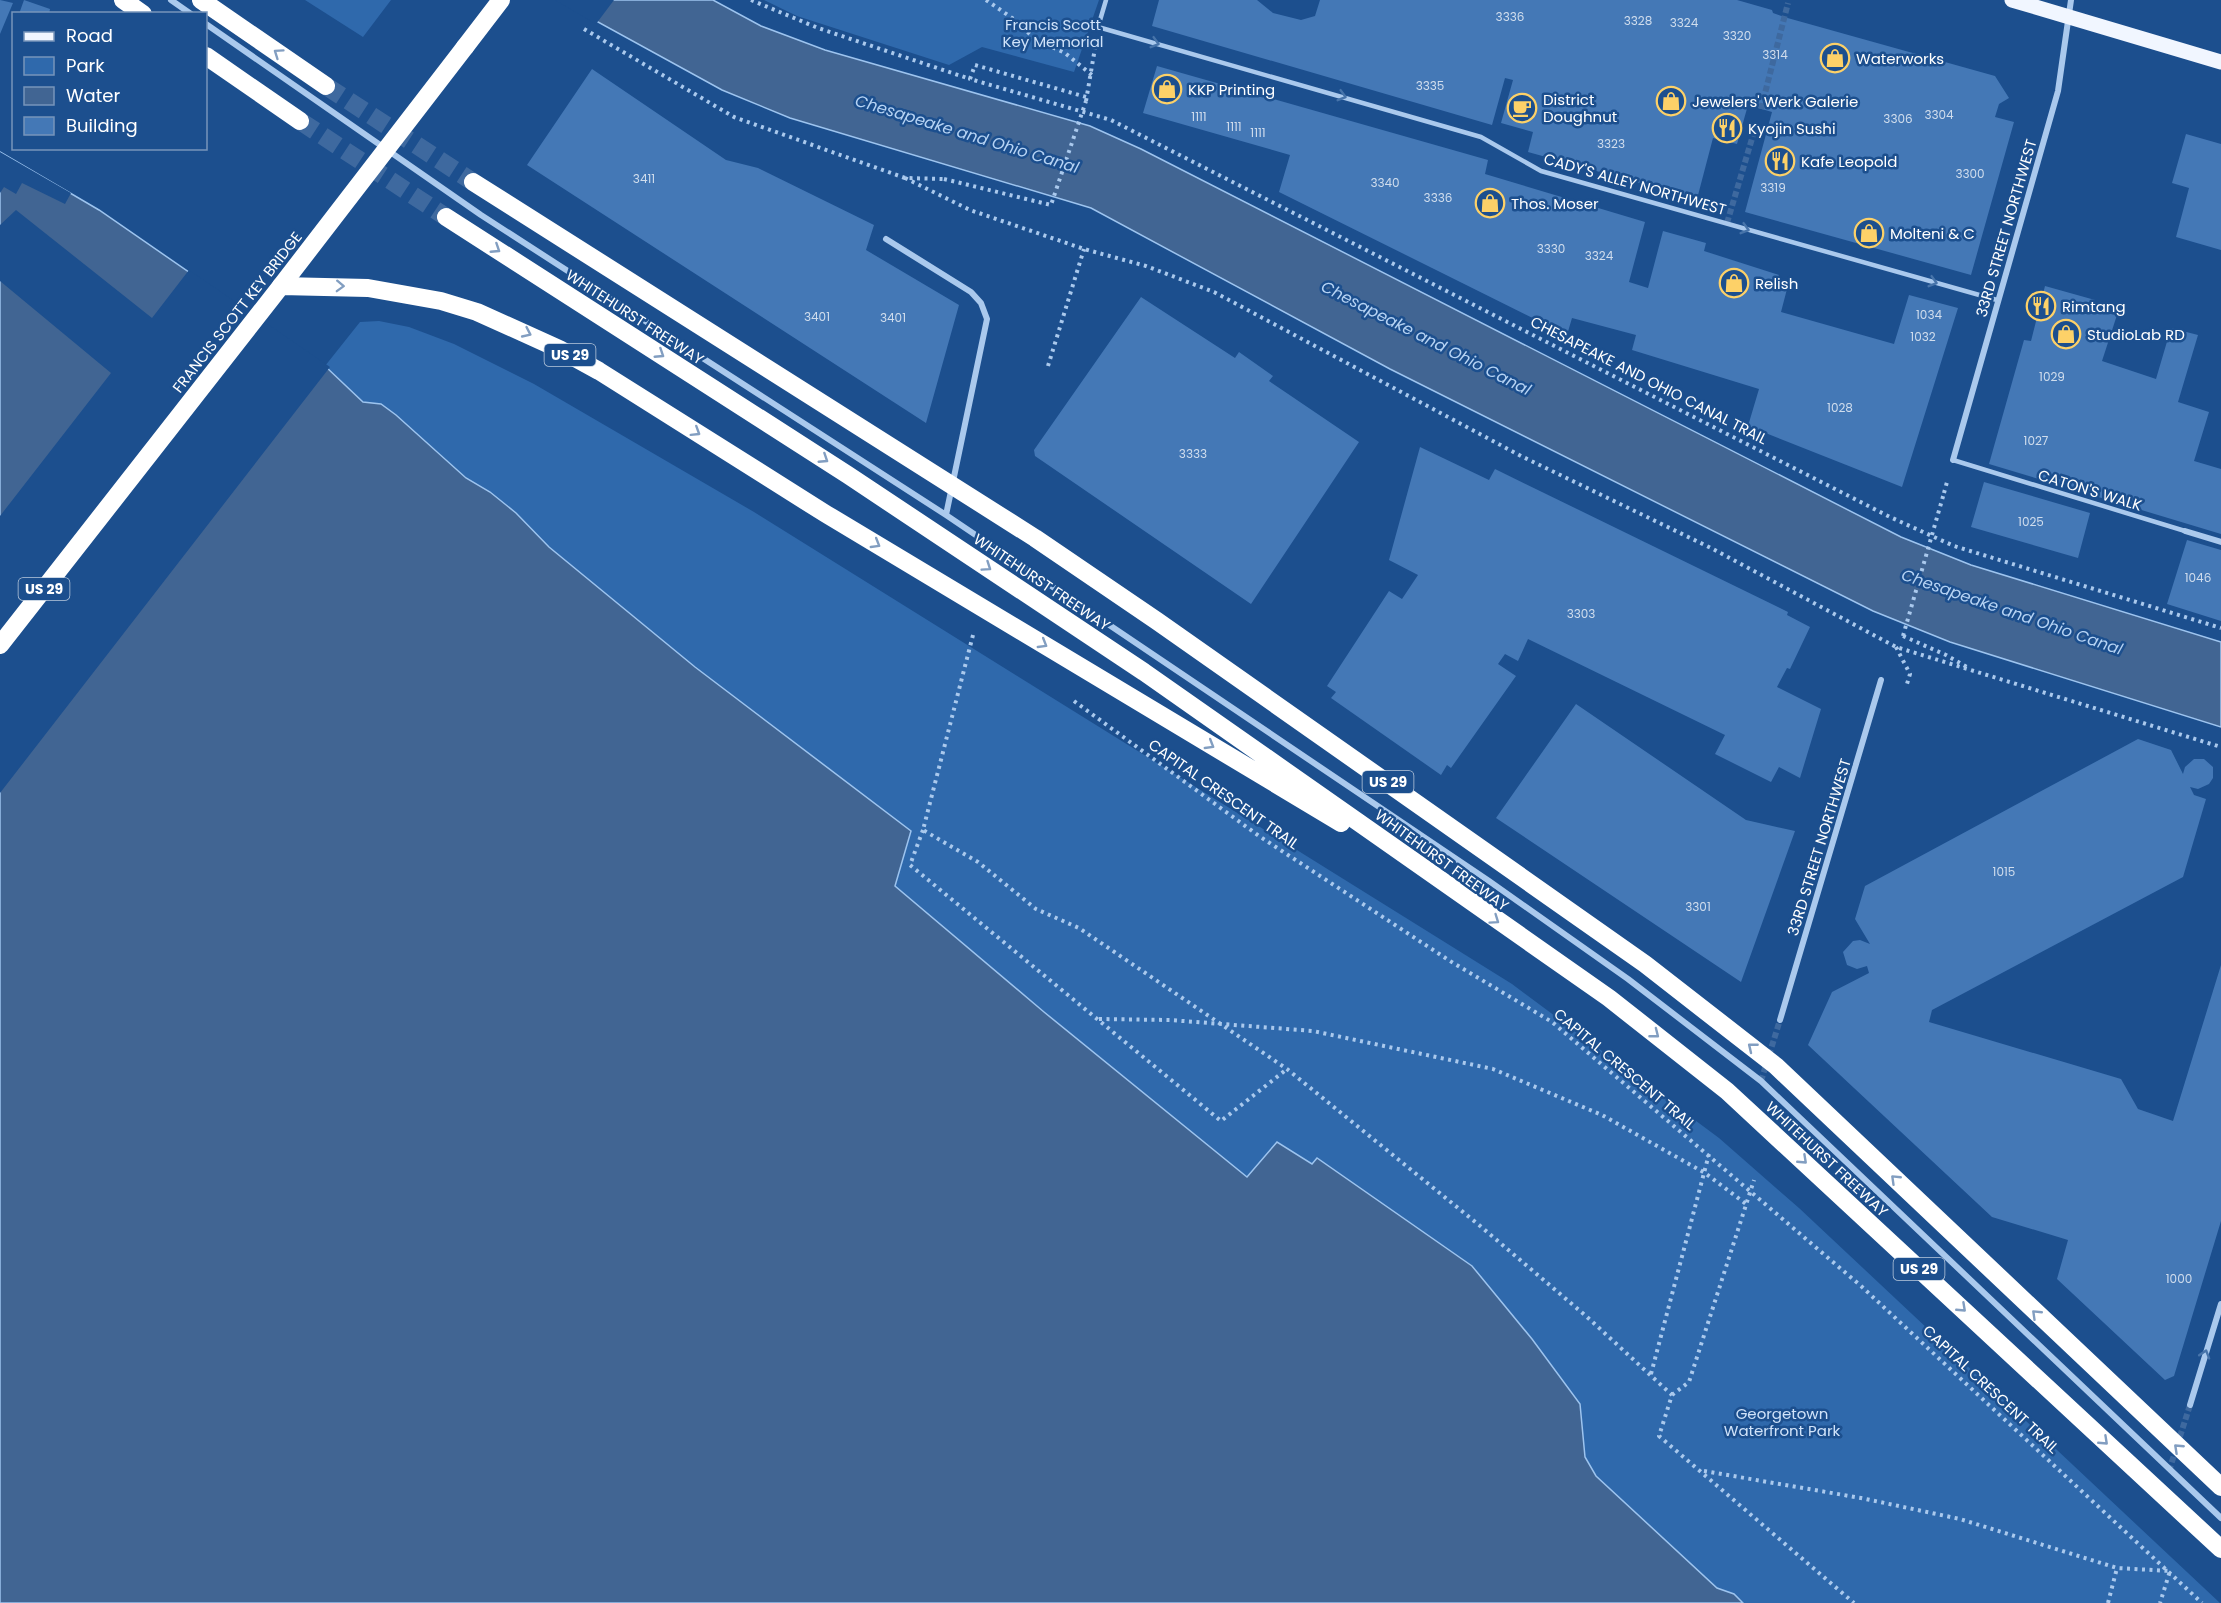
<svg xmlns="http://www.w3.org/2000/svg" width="2221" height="1603" font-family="Poppins,sans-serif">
<rect width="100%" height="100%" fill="#1c4f8e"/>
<path fill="#2f69ac" d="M305,0H391L363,37Z
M764,0H1099L1074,72L982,47L949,65L797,16Z
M379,321L409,327L454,344L534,384L754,512L1512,984L1719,1138L1799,1208L2220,1603H1744L1734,1594L1717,1588L1596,1476L1585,1457L1580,1404L1532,1339L1472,1266L1317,1158L1312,1164L1277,1143L1247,1178L1044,1012L895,886L911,831L695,667L549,547L515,513L466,478L437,451L363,402L325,366L360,322Z"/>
<path fill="#416593" stroke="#9dc4ef" stroke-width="1.5" d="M558,0H713L761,26L825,50L1090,126L1141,149L1901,537L1971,565L2221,642V727L1950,642L1873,611L1390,369L1091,208L790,118L722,90Z
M0,152L99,210L325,366L363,402L381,404L396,415L466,478L490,492L516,513L549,547L695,667L911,831L895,886L1044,1012L1247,1177L1277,1142L1312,1164L1317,1158L1472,1266L1532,1339L1580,1404L1585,1457L1596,1476L1717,1588L1734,1594L1743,1603H0Z"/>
<path fill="#1c4f8e" d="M555,0H614L596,24Z
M0,152L71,193L65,204L22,183L16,194L4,187L0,193Z
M16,210L152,318L189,270L330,367L0,793V516L111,373L0,281V225Z"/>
<path fill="#4478b6" d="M0,0L13,3L0,34Z
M24,0L50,9L49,14H19Z
M1159,0H1257L1273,13L1301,20L1315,16L1320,0H1737L1772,10L1773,13L1784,17L1995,76L2009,98L1999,104L1995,117L2014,122L1971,275L1745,212L1772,112L1748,105L1737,144L1713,138L1697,199L1528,152L1533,132L1501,123L1513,80L1505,78L1492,125L1152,26Z
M1157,66L1488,160L1485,174L1645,222L1629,282L1648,288L1663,231L1706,243L1704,251L1779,275L1777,285L1787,289L1781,312L1894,344L1909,295L1958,308L1902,487L1748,426L1759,389L1632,350L1636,335L1572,318L1567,335L1279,192L1290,155L1143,113Z
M592,69L726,160L758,168L874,225L866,250L959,305L926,423L527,165Z
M2186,134L2221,144V250L2176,237L2189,188L2172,183Z
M2045,286L2095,300L2093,309L2117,315L2102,361L2156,379L2171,328L2198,335L2178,402L2209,412L2194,461L2221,469V534L1989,464L2024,340L2031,341Z
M1141,297L1235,358L1239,352L1273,376L1269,381L1359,442L1251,604L1035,456L1034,450Z
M1420,447L1489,480L1495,469L1788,612L1787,615L1810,627L1790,669L1787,668L1777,687L1821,709L1800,778L1779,767L1771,782L1715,754L1725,735L1528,639L1518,661L1505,654L1498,664L1516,676L1451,768L1447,765L1441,775L1331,698L1336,692L1327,686L1389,591L1402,599L1418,575L1389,560Z
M1984,482L2090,513L2078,558L1971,527Z
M2187,540L2221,550V621L2167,604Z
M1576,704L1746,820L1795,831L1741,982L1496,818Z
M2138,739L2171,750L2183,774L2185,767L2194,759H2204L2213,767V778L2209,784L2198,789L2190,787L2194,795L2206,799L2183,877L1932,1010L1929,1022L2121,1079L2138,1109L2173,1121L2221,965V1221L2174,1376L2165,1380L2057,1279L2068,1240L1992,1217L1808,1045L1832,992L1869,973L1867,966L1857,969L1847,965L1843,952L1853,941L1860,940L1870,944L1855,919L1865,886Z"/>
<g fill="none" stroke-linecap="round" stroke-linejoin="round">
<path stroke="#3e699f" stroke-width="6" stroke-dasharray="6 3" stroke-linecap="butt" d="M1761,109L1788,3
M1727,223L1756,125
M1761,1081L1780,1020
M2169,1471L2190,1405"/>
<path stroke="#3e699f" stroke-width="18" stroke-dasharray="18 9" stroke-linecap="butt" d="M326,86L473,182
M300,121L446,217"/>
<path stroke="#aac9ed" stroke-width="4" stroke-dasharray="3 4.5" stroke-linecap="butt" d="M751,0L818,28L970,79
M986,0L1015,20L1035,39L1065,53L1092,75
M584,29L734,117L905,178L944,179
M1086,97L975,65L970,79L1111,120L1890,517L1954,546L2221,628
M1086,101L1095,48
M905,178L970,210L1084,249L1146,266L1214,292L1521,456L1711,548L1896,647L2221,747
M1048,366L1084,249
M1944,493L1947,482
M973,635L923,830L978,862L1036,909L1079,928L1287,1069L1479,1225L1586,1316L1672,1395L1659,1436L1854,1603
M1903,636L1946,655L1967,667
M1896,647L1910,674L1907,684
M1074,701L1259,836L1450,961L1552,1022L1861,1286L2202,1603
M923,830L910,865L1221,1121L1287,1069
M1099,1019L1170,1020L1313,1031L1493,1069L1602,1115L1705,1173L1746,1204
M1651,1374L1709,1154
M1672,1395L1689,1382L1754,1180
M1704,1471L1861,1498L1960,1519L2117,1568L2170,1571L2160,1603
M2108,1603L2117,1568"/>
<path stroke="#aac9ed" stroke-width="4.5" d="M1106,0L1098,27L1481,137L1541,171L1997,300
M1953,460L2185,531"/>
<path stroke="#aac9ed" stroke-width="6" d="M171,0L191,14
M206,24L481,215L946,515L1489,881L1628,979L1761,1081L2221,1518
M886,239L971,292L981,303L987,319L946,515
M1953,460L2058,91L2071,0
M2185,531L2221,542
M1780,1020L1881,680
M2190,1405L2221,1304"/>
<path stroke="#f1f6ff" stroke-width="15" d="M2012,0L2221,62"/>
<path stroke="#fff" stroke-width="18" d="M123,0L143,14
M201,0L326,86
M465,47L501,0
M206,56L300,121
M446,217L848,475L1144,672L1609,998L1727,1091L2221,1549
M0,645L281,286L368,288L441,301L477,312L559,349L599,371L826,514L1341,823"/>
<path stroke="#aac9ed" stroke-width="4" stroke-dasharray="3 4.5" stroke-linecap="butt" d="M944,179L1051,205L1086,101
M1903,636L1944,493"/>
<path stroke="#fff" stroke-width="18" d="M473,182L1035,538L1157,621L1645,964L1776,1066L2221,1487
M281,286L465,47"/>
</g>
<defs><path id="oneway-chevron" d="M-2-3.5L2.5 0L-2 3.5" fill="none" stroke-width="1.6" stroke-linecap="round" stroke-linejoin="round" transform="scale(1.5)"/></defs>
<g stroke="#4774aa">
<use href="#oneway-chevron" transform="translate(1155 43) rotate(16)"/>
<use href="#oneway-chevron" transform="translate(1342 96) rotate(16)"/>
<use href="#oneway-chevron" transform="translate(1745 229) rotate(16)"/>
<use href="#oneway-chevron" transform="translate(1933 282) rotate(16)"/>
<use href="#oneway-chevron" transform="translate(2205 1354) rotate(-73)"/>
</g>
<g stroke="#829ec1">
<use href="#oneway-chevron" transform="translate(278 53) rotate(-145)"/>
<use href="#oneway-chevron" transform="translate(496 249) rotate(33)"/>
<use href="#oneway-chevron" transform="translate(340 286) rotate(2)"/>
<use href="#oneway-chevron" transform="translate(527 333) rotate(25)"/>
<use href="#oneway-chevron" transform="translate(660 354) rotate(33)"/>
<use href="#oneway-chevron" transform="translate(696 432) rotate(32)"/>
<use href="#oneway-chevron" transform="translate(824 459) rotate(33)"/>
<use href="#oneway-chevron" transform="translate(876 544) rotate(31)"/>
<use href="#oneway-chevron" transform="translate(987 567) rotate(34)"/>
<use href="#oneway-chevron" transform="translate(1043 644) rotate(31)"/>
<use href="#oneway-chevron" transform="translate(1210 745) rotate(31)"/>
<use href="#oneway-chevron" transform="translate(1495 920) rotate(35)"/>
<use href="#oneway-chevron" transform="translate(1655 1034) rotate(38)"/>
<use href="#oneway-chevron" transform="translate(1752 1047) rotate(-141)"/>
<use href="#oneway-chevron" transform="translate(1803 1160) rotate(43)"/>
<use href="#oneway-chevron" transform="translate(1895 1179) rotate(-136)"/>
<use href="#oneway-chevron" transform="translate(1962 1308) rotate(43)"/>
<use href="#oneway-chevron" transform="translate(2036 1314) rotate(-136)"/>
<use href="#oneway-chevron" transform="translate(2104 1441) rotate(43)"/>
<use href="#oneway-chevron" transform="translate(2178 1448) rotate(-137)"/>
</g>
<defs>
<g id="shop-ring" transform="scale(1.5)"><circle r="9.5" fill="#1c4f8e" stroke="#fdd168" stroke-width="1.5"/><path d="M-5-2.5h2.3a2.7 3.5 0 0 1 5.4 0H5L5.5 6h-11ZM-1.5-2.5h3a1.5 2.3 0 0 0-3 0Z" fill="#fdd168"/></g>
<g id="cafe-ring" transform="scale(1.5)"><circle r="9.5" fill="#1c4f8e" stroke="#fdd168" stroke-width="1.5"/><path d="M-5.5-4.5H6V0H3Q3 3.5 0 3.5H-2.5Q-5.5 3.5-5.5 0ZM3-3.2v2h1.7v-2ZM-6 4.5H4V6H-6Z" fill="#fdd168"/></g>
<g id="restaurant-ring" transform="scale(1.5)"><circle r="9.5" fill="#1c4f8e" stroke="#fdd168" stroke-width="1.5"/><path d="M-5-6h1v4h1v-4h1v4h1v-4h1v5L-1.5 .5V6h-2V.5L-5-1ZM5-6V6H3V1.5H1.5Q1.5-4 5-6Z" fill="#fdd168"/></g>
</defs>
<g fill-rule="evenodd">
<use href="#shop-ring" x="1835" y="58"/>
<use href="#shop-ring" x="1167" y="89"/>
<use href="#shop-ring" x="1671" y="101"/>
<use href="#cafe-ring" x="1522" y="108"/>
<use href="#restaurant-ring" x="1727" y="128"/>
<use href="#restaurant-ring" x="1780" y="161"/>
<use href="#shop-ring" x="1490" y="203"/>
<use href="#shop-ring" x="1869" y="233"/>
<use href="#shop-ring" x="1734" y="283"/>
<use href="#restaurant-ring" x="2041" y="306"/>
<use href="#shop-ring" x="2066" y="334"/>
</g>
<g text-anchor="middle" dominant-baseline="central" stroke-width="5" stroke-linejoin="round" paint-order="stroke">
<g font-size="12" fill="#d0dded">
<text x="1510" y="16">3336</text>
<text x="1638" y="20">3328</text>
<text x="1684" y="22">3324</text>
<text x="1737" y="35">3320</text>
<text x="1775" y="54">3314</text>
<text x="1430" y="85">3335</text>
<text x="1939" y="114">3304</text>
<text x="1199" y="116">1111</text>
<text x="1898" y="118">3306</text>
<text x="1234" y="126">1111</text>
<text x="1258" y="132">1111</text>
<text x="1611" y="143">3323</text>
<text x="1970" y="173">3300</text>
<text x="644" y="178">3411</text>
<text x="1385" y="182">3340</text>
<text x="1773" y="187">3319</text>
<text x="1438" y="197">3336</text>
<text x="1551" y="248">3330</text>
<text x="1599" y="255">3324</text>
<text x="1929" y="314">1034</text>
<text x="817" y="316">3401</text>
<text x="893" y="317">3401</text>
<text x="1923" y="336">1032</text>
<text x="2052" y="376">1029</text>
<text x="1840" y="407">1028</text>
<text x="2036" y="440">1027</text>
<text x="1193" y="453">3333</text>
<text x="2031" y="521">1025</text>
<text x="2198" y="577">1046</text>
<text x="1581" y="613">3303</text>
<text x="2004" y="871">1015</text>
<text x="1698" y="906">3301</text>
<text x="2179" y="1278">1000</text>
</g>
<g fill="#1c4f8e" stroke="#bbcadd" stroke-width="1.5">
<rect x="544.5" y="344" width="51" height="22" rx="4.5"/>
<rect x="18.5" y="578" width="51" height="22" rx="4.5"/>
<rect x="1362.5" y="771" width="51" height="22" rx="4.5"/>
<rect x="1893.5" y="1258" width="51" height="22" rx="4.5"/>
</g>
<g font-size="14" font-weight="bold" fill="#fff">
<text x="570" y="355">US 29</text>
<text x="44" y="589">US 29</text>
<text x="1388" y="782">US 29</text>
<text x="1919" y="1269">US 29</text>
</g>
<g font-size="15" fill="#d0e3fa" stroke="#1c4f8e">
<text x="1053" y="24">Francis Scott<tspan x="1053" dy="17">Key Memorial</tspan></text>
<text x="1782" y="1413">Georgetown<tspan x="1782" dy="17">Waterfront Park</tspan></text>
</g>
<g font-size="15" fill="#fff" stroke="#1c4f8e" text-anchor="start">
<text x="1856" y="58">Waterworks</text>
<text x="1188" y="89">KKP Printing</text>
<text x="1543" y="99">District<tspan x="1543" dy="17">Doughnut</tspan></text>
<text x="1692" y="101">Jewelers' Werk Galerie</text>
<text x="1748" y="128">Kyojin Sushi</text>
<text x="1801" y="161">Kafe Leopold</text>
<text x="1511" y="203">Thos. Moser</text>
<text x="1890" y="233">Molteni &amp; C</text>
<text x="1755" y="283">Relish</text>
<text x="2062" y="306">Rimtang</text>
<text x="2087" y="334">StudioLab RD</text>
</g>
<g font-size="15" fill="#fff" stroke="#1c4f8e">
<text transform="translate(1635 184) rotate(16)">CADY'S ALLEY NORTHWEST</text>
<text transform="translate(2006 228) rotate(-74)">33RD STREET NORTHWEST</text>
<text transform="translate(237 312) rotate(-52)">FRANCIS SCOTT KEY BRIDGE</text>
<text transform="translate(635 317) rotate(33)">WHITEHURST FREEWAY</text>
<text transform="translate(1649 380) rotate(27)">CHESAPEAKE AND OHIO CANAL TRAIL</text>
<text transform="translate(2090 490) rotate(17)">CATON'S WALK</text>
<text transform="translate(1042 582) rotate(34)">WHITEHURST FREEWAY</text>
<text transform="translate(1224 794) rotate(35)">CAPITAL CRESCENT TRAIL</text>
<text transform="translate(1819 847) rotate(-73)">33RD STREET NORTHWEST</text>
<text transform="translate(1442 860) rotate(36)">WHITEHURST FREEWAY</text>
<text transform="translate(1625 1069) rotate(40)">CAPITAL CRESCENT TRAIL</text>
<text transform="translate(1827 1159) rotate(43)">WHITEHURST FREEWAY</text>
<text transform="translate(1991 1389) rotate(43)">CAPITAL CRESCENT TRAIL</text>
</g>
<g font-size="16" font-style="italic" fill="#b6d3f4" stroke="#1c4f8e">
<text transform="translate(967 134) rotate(17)">Chesapeake and Ohio Canal</text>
<text transform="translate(1426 338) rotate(27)">Chesapeake and Ohio Canal</text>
<text transform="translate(2012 612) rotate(19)">Chesapeake and Ohio Canal</text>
</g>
</g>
<rect x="12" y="12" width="195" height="138" fill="#1c4f8e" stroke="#7795bb" stroke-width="1.5"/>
<rect x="24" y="32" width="30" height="9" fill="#f1f6ff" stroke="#7795bb" stroke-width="1.5"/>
<text x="66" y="42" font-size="18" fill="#ffffff">Road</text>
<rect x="24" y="57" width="30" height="18" fill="#2f69ac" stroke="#7795bb" stroke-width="1.5"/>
<text x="66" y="72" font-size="18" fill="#ffffff">Park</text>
<rect x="24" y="87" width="30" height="18" fill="#416593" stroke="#7795bb" stroke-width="1.5"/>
<text x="66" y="102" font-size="18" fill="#ffffff">Water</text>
<rect x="24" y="117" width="30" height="18" fill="#4478b6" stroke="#7795bb" stroke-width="1.5"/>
<text x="66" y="132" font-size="18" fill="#ffffff">Building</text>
</svg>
